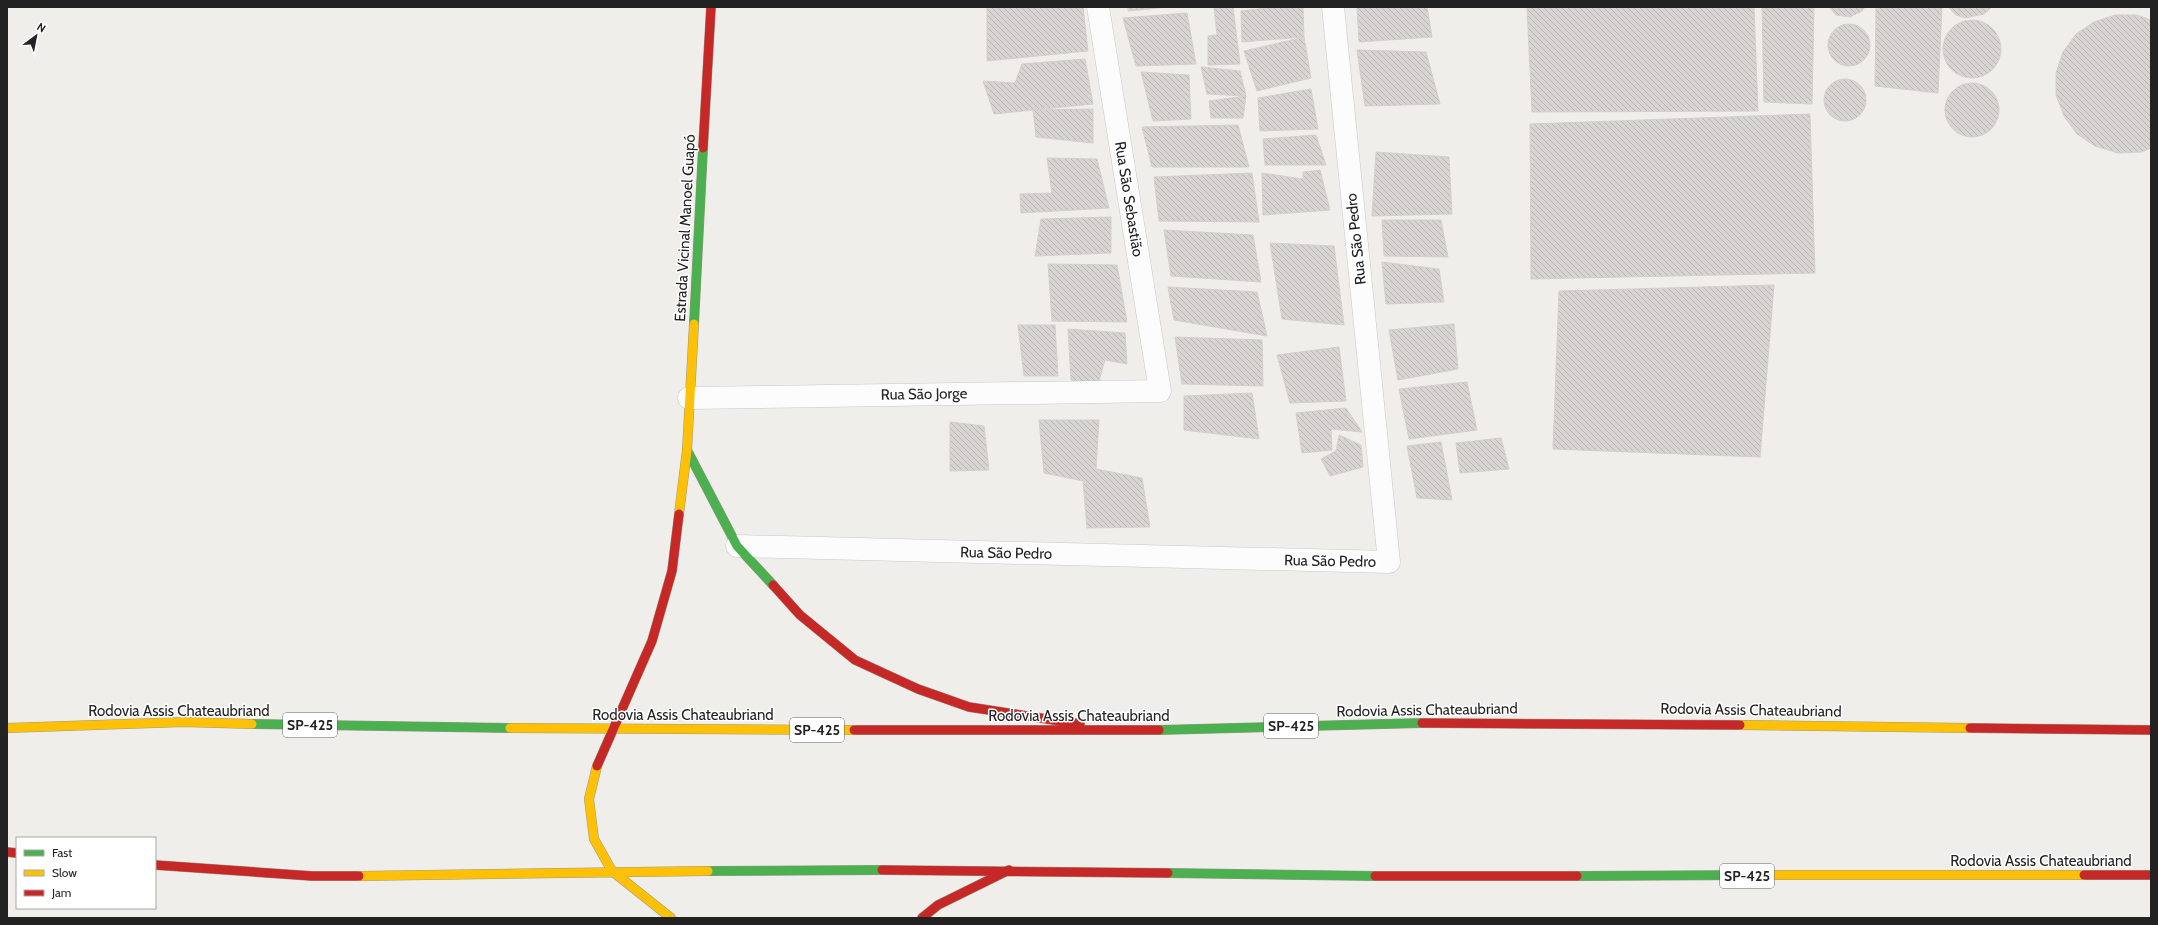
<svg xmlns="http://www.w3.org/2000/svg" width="2158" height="925" font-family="Cabin,sans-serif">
<defs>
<pattern id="building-back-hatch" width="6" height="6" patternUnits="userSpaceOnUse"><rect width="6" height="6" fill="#d7d4d2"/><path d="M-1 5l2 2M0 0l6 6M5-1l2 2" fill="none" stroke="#b8b6b4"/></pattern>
</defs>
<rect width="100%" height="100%" fill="#f0eeeb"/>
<path fill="url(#building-back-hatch)" stroke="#d3d0cc" d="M987,7H1083L1088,51L987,61Z
M1128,7H1168L1128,11Z
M1233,7L1240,64L1208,65V36L1217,35L1214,8Z
M1274,7H1303L1304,37L1242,42L1241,11Z
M1357,7H1427L1432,37L1359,42Z
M1527,7H1754L1758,111L1532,112Z
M1762,7H1814L1812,104L1764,102Z
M1829,7H1865L1862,11L1850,17L1836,15Z
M1876,7H1942L1938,93L1875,86Z
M1948,7H1992L1984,14L1965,18L1956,15Z
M1187,13L1196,64L1136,66L1123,18Z
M2115,15H2137L2151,20V148L2142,152L2118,153L2095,146L2077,134L2064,116L2056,95V73L2063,52L2076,34L2094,22Z
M1943 49a29 29 0 1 1 58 0a29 29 0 1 1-58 0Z
M1828 45a21 21 0 1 1 42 0a21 21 0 1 1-42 0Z
M1304,37L1311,78L1257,91L1244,51Z
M1357,50L1426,52L1440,104L1365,106Z
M1085,59L1093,104L994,114L983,81L1015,83L1022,64Z
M1201,67L1240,71L1246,96L1207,94Z
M1141,72L1189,75L1191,119L1153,121Z
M1824 100a21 21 0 1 1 42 0a21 21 0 1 1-42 0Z
M1945 110a27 27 0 1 1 54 0a27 27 0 1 1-54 0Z
M1311,89L1318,129L1260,131L1258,98Z
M1246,96L1243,118H1211L1209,101Z
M1093,109V143L1036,137L1033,110Z
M1810,114L1815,273L1531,279L1530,124Z
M1238,125L1249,167H1152L1142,127Z
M1316,135L1326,165H1265L1263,139Z
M1376,152L1449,157L1452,214L1372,216Z
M1047,158L1097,159L1109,208L1021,213L1020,194L1052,193Z
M1320,170L1330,210L1263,215L1262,173L1303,179V172Z
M1252,173L1259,222L1159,221L1154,177Z
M1111,217V253L1035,256L1041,219Z
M1382,220H1441L1448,257L1384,256Z
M1164,230L1253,235L1261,282L1171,276Z
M1270,243L1334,246L1344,325L1282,319Z
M1382,262L1439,269L1444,302L1386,304Z
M1048,264L1117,265L1127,322L1052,321Z
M1774,285L1760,457L1553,449L1559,291Z
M1168,287L1257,292L1267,336L1174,320Z
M1454,324L1458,369L1398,380L1389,330Z
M1018,325H1055L1058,376H1024Z
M1068,329L1125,333L1127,364L1105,360L1098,384L1071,380Z
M1175,337L1262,340L1263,386L1182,384Z
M1339,347L1346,401L1290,403L1277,355Z
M1467,382L1477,430L1409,439L1399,389Z
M1252,393L1259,439L1184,430V396Z
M1346,408L1362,432L1331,429L1332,450L1302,453L1296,413Z
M1039,420H1099L1096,469L1142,478L1150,527L1087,528L1083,481L1044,473Z
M950,422L984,426L989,470L950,471Z
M1339,435L1361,445L1363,467L1330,476L1321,459L1336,451Z
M1501,438L1509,469L1460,473L1456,443Z
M1441,442L1452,500L1417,498L1407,446Z"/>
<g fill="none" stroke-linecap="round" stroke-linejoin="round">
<g stroke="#c9c8c7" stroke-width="23">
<path id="street" d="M689,398L1160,391L1098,7
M737,546L1389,562L1333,7"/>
</g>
<g stroke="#999a82" stroke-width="10">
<path id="fast" d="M694,324L703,148
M687,450L737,546L773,585
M252,724L510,728
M1159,730L1422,723
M708,871L882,870
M1168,873L1375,876
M1577,876L1755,875"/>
</g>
<g stroke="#999a82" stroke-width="10">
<path id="slow" d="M679,514L687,450L694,324
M1740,725L1970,728
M7,728L184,722L252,724
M510,728L854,730
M597,766L589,799L594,839L612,871L671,918
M1755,875H2084
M359,876L708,871"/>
</g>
<g stroke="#999a82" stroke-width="10">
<path id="jam" d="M703,148L711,7
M773,585L800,615L855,660L918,689L969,707L1080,724
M1422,723L1740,725
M1970,728L2151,730
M854,730H1159
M597,766L652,641L672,571L679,514
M7,852L17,853
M155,865L312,876H359
M882,870L1168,873
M2084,875H2151
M1375,876H1577
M922,918L938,905L1009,870"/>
</g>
<use href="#street" stroke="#fdfcfc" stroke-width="22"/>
<use href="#fast" stroke="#4caf50" stroke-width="9"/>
<use href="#slow" stroke="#ffc107" stroke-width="9"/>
<use href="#jam" stroke="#c62828" stroke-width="9"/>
</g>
<g text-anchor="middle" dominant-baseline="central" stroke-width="3" stroke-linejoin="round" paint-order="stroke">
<g fill="#fff" stroke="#646464" stroke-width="1">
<rect x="283" y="713" width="54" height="24" rx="3"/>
<rect x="1264" y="714" width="54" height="24" rx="3"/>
<rect x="790" y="718" width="54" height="24" rx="3"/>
<rect x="1720" y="864" width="54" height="24" rx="3"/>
</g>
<g font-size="14" font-weight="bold" fill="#222">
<text x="310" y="725">SP-425</text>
<text x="1291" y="726">SP-425</text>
<text x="817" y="730">SP-425</text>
<text x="1747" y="876">SP-425</text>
</g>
<g font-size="15" fill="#222" stroke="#fff">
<text transform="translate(1129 199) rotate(81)">Rua São Sebastião</text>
<text transform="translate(685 228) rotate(-87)">Estrada Vicinal Manoel Guapó</text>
<text transform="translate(1356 239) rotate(-96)">Rua São Pedro</text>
<text transform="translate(924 394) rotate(-1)">Rua São Jorge</text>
<text transform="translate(1006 553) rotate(1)">Rua São Pedro</text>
<text transform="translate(1330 561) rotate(1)">Rua São Pedro</text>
<text transform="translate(1427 710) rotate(-1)">Rodovia Assis Chateaubriand</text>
<text transform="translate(1751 710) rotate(1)">Rodovia Assis Chateaubriand</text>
<text x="179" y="711">Rodovia Assis Chateaubriand</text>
<text x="683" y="715">Rodovia Assis Chateaubriand</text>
<text x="1079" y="716">Rodovia Assis Chateaubriand</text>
<text x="2041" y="861">Rodovia Assis Chateaubriand</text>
</g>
</g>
<rect width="2158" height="925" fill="none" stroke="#222222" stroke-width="16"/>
<rect x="16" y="837" width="140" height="72" fill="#ffffff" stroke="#a7a7a7"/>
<rect x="24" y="850" width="20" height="6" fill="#4caf50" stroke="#a7a7a7"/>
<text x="52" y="857" font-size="12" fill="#222222">Fast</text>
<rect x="24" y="870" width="20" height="6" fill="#ffc107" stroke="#a7a7a7"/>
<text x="52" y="877" font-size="12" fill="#222222">Slow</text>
<rect x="24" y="890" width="20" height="6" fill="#c62828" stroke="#a7a7a7"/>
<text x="52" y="897" font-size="12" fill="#222222">Jam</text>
<g transform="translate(36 36) rotate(32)" stroke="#ffffff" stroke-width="3" paint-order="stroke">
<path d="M0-3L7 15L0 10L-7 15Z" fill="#222222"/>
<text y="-6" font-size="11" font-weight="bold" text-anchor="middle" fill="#222222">N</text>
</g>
</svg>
